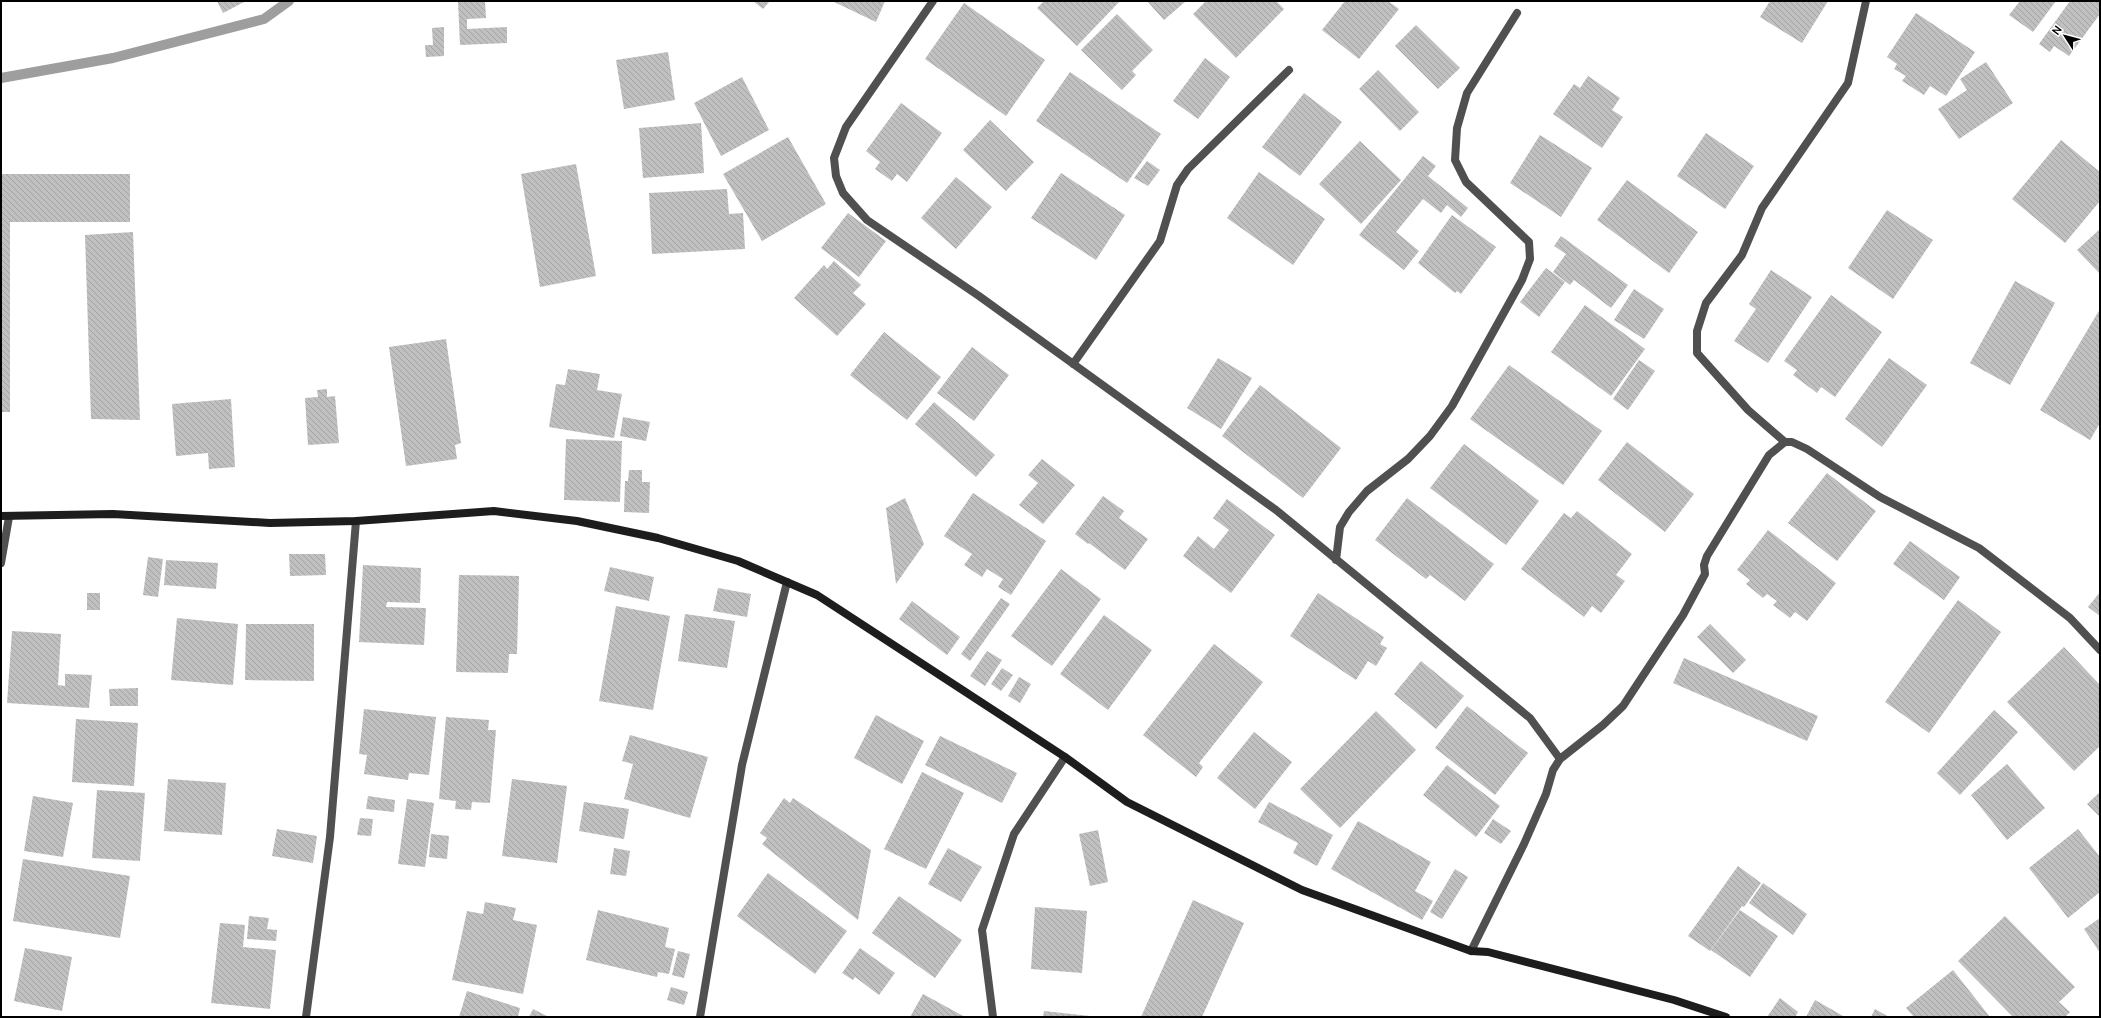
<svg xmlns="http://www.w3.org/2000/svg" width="2101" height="1018" font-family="Manrope,sans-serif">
<defs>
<pattern id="building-back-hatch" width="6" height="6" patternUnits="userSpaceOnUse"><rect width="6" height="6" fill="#c0c0c0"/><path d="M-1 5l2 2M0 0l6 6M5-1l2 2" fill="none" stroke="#a3a3a3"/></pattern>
</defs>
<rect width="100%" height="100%" fill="#fff"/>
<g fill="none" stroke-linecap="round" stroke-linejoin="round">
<path stroke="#9e9e9e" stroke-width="10" d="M1,78L113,58L264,19L289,1"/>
</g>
<path fill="url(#building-back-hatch)" d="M217,1H246L223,13Z
M458,1H485L486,18L467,19V29L507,27V43L460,45Z
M753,1H770L763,9Z
M832,1H885L876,22Z
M1044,1H1120L1077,46L1037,8Z
M1147,1H1186L1164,20Z
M1206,1H1276L1284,9L1236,58L1193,14Z
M1345,1H1388L1399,9L1359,59L1322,30Z
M1770,1H1828L1802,43L1760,17Z
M2020,1H2056L2033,32L2009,15Z
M2070,1H2100V14L2069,56L2054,46L2050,52L2039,44Z
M964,3L1045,60L1006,116L925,59Z
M1916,13L1975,52L1946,96L1930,86L1924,95L1902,81L1906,76L1894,69L1897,64L1887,57Z
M1117,14L1153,50L1132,71L1136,75L1122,90L1081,50Z
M1416,25L1460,68L1438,89L1395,46Z
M444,27V56L426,57L425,45H433L432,28Z
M668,52L675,100L624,109L616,60Z
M1205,58L1230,77L1198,119L1173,101Z
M1986,62L2013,103L1959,139L1938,109L1967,90L1960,79Z
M1378,70L1419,112L1400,131L1359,89Z
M1070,72L1161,134L1127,183L1036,121Z
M1588,76L1620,98L1612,110L1623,117L1602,148L1553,114L1574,84L1580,88Z
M742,77L769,130L721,156L694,103Z
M1304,93L1342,122L1300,176L1262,147Z
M901,103L942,133L907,182L897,174L892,181L875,169L880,162L866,151Z
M990,120L1034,162L1006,191L963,150Z
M701,123L704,173L643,178L639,128Z
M1706,133L1754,166L1725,209L1677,176Z
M1540,135L1592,168L1561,217L1510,183Z
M788,137L826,204L762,241L723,174Z
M2061,140L2100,172V201L2065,243L2012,199Z
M1360,141L1401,180L1361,224L1319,184Z
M1423,156L1436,166L1428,176L1468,208L1461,217L1447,205L1441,213L1423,199L1396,232L1419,251L1404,270L1359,235Z
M1147,161L1160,170L1148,186L1134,178Z
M576,164L596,276L540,287L521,174Z
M1259,172L1325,219L1293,265L1227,218Z
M1061,173L1125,215L1096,260L1031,218Z
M1,174H130V222H10V412H1Z
M956,177L992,207L956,249L921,218Z
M1627,180L1698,232L1669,273L1597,220Z
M727,189L729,214L743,213L745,249L652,254L649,193Z
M1887,210L1933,240L1893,299L1848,268Z
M848,213L886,241L859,277L821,248Z
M1452,215L1496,247L1461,294L1457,291L1455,293L1418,263Z
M2100,229V274L2077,250Z
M133,232L140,420L91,419L85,235Z
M1561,236L1628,285L1611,308L1574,280L1570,285L1553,272L1566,254L1554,246Z
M834,261L861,285L853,293L866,304L837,336L794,298L824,265L827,269Z
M1546,268L1565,282L1539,317L1520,302Z
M1771,270L1812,297L1768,363L1734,341L1756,309L1749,304Z
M2015,281L2055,303L2010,385L1970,363Z
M1634,289L1664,309L1644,339L1614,320Z
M1831,295L1882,332L1835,397L1821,387L1817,393L1793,375L1797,370L1784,361Z
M1585,305L1645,349L1611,396L1551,352Z
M2100,309V423L2090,440L2040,410Z
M884,332L941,377L907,420L850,375Z
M446,339L461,443L455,445L457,459L406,466L389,347Z
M972,347L1009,375L974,421L937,393Z
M1218,358L1252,378L1221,429L1187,408Z
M1889,358L1927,385L1882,447L1845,419Z
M1639,360L1655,371L1628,410L1613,399Z
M1509,365L1602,431L1563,485L1470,419Z
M568,369L600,374L597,390L622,394L614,438L549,427L556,384L565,385Z
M1260,385L1341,448L1303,498L1222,436Z
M327,389V397L335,396L339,443L308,445L305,398L318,397L317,390Z
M231,399L235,467L209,469L208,453L176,456L172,404Z
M934,402L995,455L976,477L915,424Z
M623,417L650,422L646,441L620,436Z
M566,439L622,441L620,502L564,500Z
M1627,442L1694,494L1665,532L1598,480Z
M1464,444L1539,501L1506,545L1430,488Z
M1042,459L1075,485L1043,524L1019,505L1038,483L1028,475Z
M629,470H642V482H650L649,513L624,512L625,481H628Z
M1827,473L1876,511L1837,561L1788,523Z
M973,493L1046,541L1011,595L998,587L1003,579L987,569L982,577L964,565L972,554L944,536Z
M1103,496L1124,511L1119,518L1148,539L1125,570L1089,543L1088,544L1075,534Z
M905,498L924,544L896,584L886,508Z
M1407,498L1494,564L1465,601L1430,575L1426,579L1375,540Z
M1227,499L1275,535L1231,593L1183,556L1198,536L1214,549L1229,530L1213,518Z
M1577,511L1632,554L1616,575L1625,581L1601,613L1592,606L1584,617L1521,569L1564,513L1571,518Z
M1768,530L1836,583L1807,621L1795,612L1790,618L1773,605L1777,601L1767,594L1763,598L1746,584L1750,580L1737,570Z
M1910,541L1960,577L1944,600L1893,564Z
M289,554H325L326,575L290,576Z
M148,557L163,559L158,597L143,595Z
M166,560L218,563L216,589L164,585Z
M363,565L421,568L420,603L387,602L386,607L426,608L424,645L359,642Z
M610,567L654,577L649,601L604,591Z
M1061,569L1101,599L1052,666L1011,636Z
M459,575L519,576L517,654H509L508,673L456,672Z
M718,588L751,594L747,617L713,611Z
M2100,592V616L2088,607Z
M87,593H100V610H87Z
M1318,593L1384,637L1380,644L1387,648L1376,666L1368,661L1356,680L1290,636Z
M1001,598L1010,604L970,661L961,654Z
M1958,600L2001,632L1929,733L1885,702Z
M912,601L960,637L947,655L899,619Z
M616,606L670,616L653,710L599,701Z
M685,614L735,621L727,668L678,661Z
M1104,615L1152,650L1108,710L1060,674Z
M177,618L238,624L233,685L171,680Z
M246,624H314V681L245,680Z
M1710,624L1746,660L1733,673L1697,637Z
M12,631L61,634L58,685L65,686V674L92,675L89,708L7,703Z
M1214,644L1263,682L1199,763L1203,767L1196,777L1143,735Z
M2064,647L2100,685V746L2074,771L2007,702Z
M987,651L1002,660L985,686L970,676Z
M1684,658L1818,716L1807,741L1673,683Z
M1421,661L1464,696L1436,729L1394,694Z
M1002,668L1013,675L1001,691L991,684Z
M1019,677L1031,684L1020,703L1008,696Z
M138,688V706H110L109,689Z
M1467,706L1528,753L1495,795L1435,748Z
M364,709L436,717L429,775L409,773L408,780L364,774L367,755L359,754Z
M1994,710L2018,732L1960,795L1937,773Z
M1376,711L1416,750L1340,828L1300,789Z
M876,715L924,741L902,784L854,758Z
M446,717L489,720L488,730H496L490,803L472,802L471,810L455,809L456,801L439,799Z
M76,719L138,723L134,786L72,782Z
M1254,732L1292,762L1255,809L1217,778Z
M630,735L708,757L690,818L624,799L633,764L622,761Z
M940,736L1017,773L1002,803L925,765Z
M2007,764L2045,808L2007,840L1971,795Z
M1447,765L1500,806L1476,837L1423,795Z
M922,772L964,793L926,869L884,849Z
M168,779L226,783L222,835L164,831Z
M512,779L567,786L557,863L502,856Z
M97,790L145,793L140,861L92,858Z
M2100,792V817L2087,804Z
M33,796L73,803L63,857L24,851Z
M368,796L395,800L394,812L366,809Z
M784,798L790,803L793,798L871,850L858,920L762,844L767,838L760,833Z
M407,799L434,803L425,867L398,864Z
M584,802L629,809L624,839L579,831Z
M1269,802L1333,835L1317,866L1293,853L1298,843L1258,822Z
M360,818L373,819L371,836L357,835Z
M1493,819L1511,831L1501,844L1484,833Z
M1358,821L1431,862L1415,891L1433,901L1422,920L1331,869Z
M277,829L317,836L313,863L272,856Z
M2078,829L2100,857V892L2068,918L2029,868Z
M1098,830L1108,882L1090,886L1079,834Z
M431,834L449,836L447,859L429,857Z
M614,848L630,851L626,876L610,874Z
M948,848L982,867L961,902L928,884Z
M23,859L130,876L120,938L13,921Z
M1738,866L1761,883L1744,907L1742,906L1710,951L1688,936Z
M1455,869L1468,877L1442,919L1430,912Z
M768,873L847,931L815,974L737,916Z
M1763,883L1807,914L1793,935L1749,903Z
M899,896L962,940L935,978L872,933Z
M1193,900L1244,923L1202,1017H1141Z
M485,902L516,908L513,920L537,925L523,994L452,980L467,911L483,914Z
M1035,907L1087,911L1082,973L1031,969Z
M598,910L669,928L665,947L675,949L669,974L658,972L657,977L586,960Z
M1740,910L1778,936L1750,977L1711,950Z
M249,916L269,918L267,929L277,930L276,941L247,939Z
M2005,916L2075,987L2059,1002L2070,1012L2065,1017H2013L1958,961Z
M2100,918V953L2084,929Z
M220,923L245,925L243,947L276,950L270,1009L211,1003Z
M25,948L72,957L62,1011L14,1001Z
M860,948L895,973L879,995L855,977L853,980L842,973Z
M678,951L690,954L684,978L672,975Z
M1953,970L1990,1017H1914L1906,1008Z
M671,987L688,992L684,1005L667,1000Z
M467,991L520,1008L518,1017H459Z
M923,994L965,1017H910Z
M1780,998L1798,1012L1795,1017H1767Z
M1815,1000L1845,1017H1806Z
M533,1009L549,1017H529Z
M1875,1009L1889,1017H1871Z
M1044,1011L1090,1016V1017H1043Z"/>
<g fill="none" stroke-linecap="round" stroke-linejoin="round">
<path stroke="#505050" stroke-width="8" d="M933,1L846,127L834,158L836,176L843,193L867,220L979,296L1276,510L1530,718L1560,759L1553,770L1546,794L1524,844L1471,951
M1073,364L1160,241L1177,185L1188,169L1289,70
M1785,442L1748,410L1697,353V331L1706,303L1742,255L1762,208L1848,83L1866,1
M1336,560L1340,527L1349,512L1367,491L1408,459L1430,436L1452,406L1522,280L1530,259L1529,242L1466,182L1455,160L1457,128L1467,93L1517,13
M1,563L9,517
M1560,759L1603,725L1623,706L1683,615L1705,574L1704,565L1707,556L1769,455L1785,442H1792L1807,449L1880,497L1979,548L2070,618L2100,650
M306,1017L330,837L356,521
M700,1017L742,765L787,582
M993,1017L982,930L1014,834L1065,757"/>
<path stroke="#1d1d1d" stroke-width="8" d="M1,516L113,514L270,523L356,521L494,511L577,521L658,538L738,561L817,595L1065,757L1127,802L1302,890L1471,951L1488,952L1674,1000L1726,1017"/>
</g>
<rect width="2101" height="1018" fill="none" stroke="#000000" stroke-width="4"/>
<g transform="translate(2065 36) rotate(306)" stroke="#ffffff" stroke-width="3" paint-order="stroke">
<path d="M0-3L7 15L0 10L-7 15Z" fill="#000000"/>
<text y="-6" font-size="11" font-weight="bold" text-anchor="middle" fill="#000000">N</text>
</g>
</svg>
